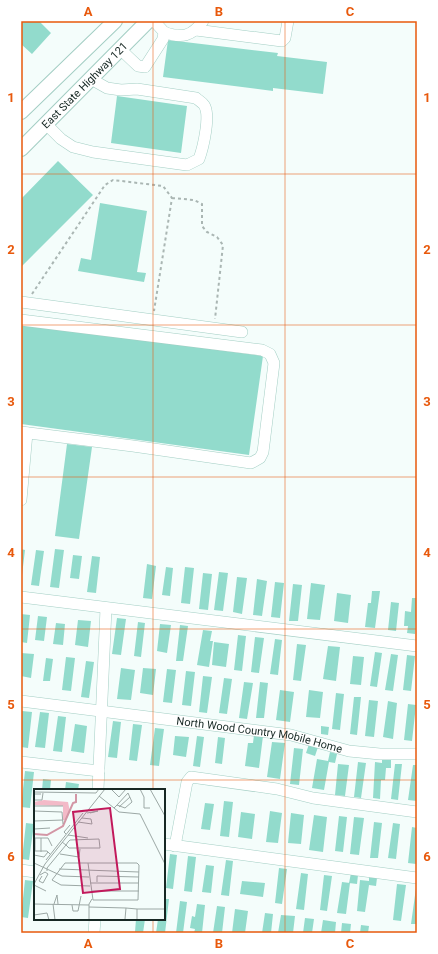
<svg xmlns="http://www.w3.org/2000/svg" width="438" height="954" font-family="Roboto,sans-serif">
<rect width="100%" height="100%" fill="#f4fdfb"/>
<path fill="#92dbcc" d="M21,21H39L51,33L32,54L21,44Z
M168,40L278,53L277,56L327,62L323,94L273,88V91L163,77Z
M117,96L187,106L181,153L111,143Z
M58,161L93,195L21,267V199Z
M100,203L147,211L137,272L146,273L144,282L78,271L81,258L91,260Z
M21,324L263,356L249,455L21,424Z
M67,444L92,447L79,539L55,536Z
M21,549L25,550L22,575H21Z
M55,549L64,550L59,588L50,587Z
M36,550L44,551L39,586L31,585Z
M73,555L82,556L79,579L70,578Z
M92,556L100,557L96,593L87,592Z
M147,564L156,566L152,599L143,598Z
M166,567L173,568L170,596L162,595Z
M185,567L194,568L190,604L181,603Z
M219,572L228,573L223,611L214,610Z
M203,573L212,574L208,610L199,609Z
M237,577L247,578L242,614L233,612Z
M257,579L267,581L262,616L253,615Z
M275,582L284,583L280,618L271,617Z
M311,583L325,585L320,620L307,619Z
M293,584L302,585L298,621H289Z
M372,591H380L375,628L365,627L368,603H371Z
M337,593L351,595L348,623L334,621Z
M412,598H417L415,634L407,633L408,626H404L405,611L411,612Z
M391,602L399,603L396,631L388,630Z
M21,614L30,615L27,643L21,642Z
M38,616L47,617L44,641L35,640Z
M117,618L126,619L121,655L112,654Z
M78,620L91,621L88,647L75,645Z
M138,622L145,623L141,657L134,656Z
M56,623L65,624L63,645L53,644Z
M160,624L171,625L167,653L157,651Z
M180,625L188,626L183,661H176Z
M203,630L212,631L210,641H213L209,667L197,665Z
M238,635L246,636L242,671L234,670Z
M255,637L264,638L259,673L251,672Z
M275,639L282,640L278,675L270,674Z
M214,642L229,644L226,667L212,665Z
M297,644L306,645L301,681L293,680Z
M328,646L340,647L336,681L323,679Z
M375,652L382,653L377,687L370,686Z
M21,653L34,654L31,678L21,676Z
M391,654L398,655L393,691L385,690Z
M407,655L415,656L411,691L403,690Z
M353,656L364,657L361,685L350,684Z
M66,657L75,658L71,691L62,690Z
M46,658L53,659L50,681H43Z
M86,661L94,662L89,698L81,697Z
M121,668L135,670L131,700L117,699Z
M143,668L156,669L153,695L140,693Z
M167,669L176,670L172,703L163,702Z
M186,671L195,672L191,706L182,705Z
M203,676L212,677L207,713L199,712Z
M224,678L232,679L227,714L219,713Z
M244,682L253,683L247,719L239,718Z
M260,682L268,683L264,718H256Z
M280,690L294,692L290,722L276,720Z
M309,690L323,692L320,718L306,717Z
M336,693L344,694L340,730L332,729Z
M354,697H361L357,735L350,734Z
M369,700L378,701L374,737L365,736Z
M388,701L397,703L393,739L383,737Z
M408,704L416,705L412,741L404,740Z
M22,711L32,712L28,748L21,747Z
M40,712L49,713L45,748L35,747Z
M58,716L66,717L62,752L53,751Z
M113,721L121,722L117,758L108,757Z
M75,724L87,726L84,753L71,751Z
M133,724L142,725L137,761L129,760Z
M321,726L329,727L328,735L321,734Z
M155,728L164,729L159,766L150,765Z
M254,735L263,736L259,768L245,766L248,743H253Z
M175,736L189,737L186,757L173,755Z
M197,736L204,737L200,767L193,766Z
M218,737L225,738L222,764L215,763Z
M272,742L285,743L280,779L267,777Z
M309,744L318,747L315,756L306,753Z
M294,748L303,749L299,785L290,784Z
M330,752L337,754L335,763L329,762L324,790L312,788L317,759L328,761Z
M382,758L391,759V768H386L385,780H381L380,799L373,798L375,762L382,763Z
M358,762L366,763L361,798L354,797Z
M338,764L349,765L345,796L335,795Z
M395,764H402L398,800L391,799Z
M413,765H417V801L408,800Z
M25,771L34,772L30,808L21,807Z
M43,779L51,780L50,790H42Z
M66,782L79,784L78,790H65Z
M224,801L233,802L229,837L220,836Z
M205,803L214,804L210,830L201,829Z
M270,811L282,813L278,843L266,842Z
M241,812L255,814L252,839L238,837Z
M291,813L304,815L301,844L288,843Z
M314,815L327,817L323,852L309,850Z
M339,816L347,817L343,852L335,851Z
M354,817L364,818L359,855L350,854Z
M374,822L382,823L378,858H370Z
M26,823L34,824L29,860L22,859Z
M393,823L400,824L396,859L388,858Z
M412,827L417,828L416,864L408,863Z
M170,854L177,855L173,889L166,888Z
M188,856L196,857L192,892L184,891Z
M226,860L233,861L229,896L221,895Z
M206,865L214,866L211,893L202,892Z
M279,868L287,869L282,904L275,903Z
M301,873L308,874L304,910L296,909Z
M351,873L358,875L357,884L349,883Z
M324,875L332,876L327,911L320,910Z
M369,877L377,878L376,886L369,885L365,912L357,911L360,880L369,881Z
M25,880L33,881L28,918L21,917Z
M242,881L265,883L263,897L240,894Z
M342,882L350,883L346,914L337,913Z
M397,884L406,885L401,921L393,920Z
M416,888H417V924H411Z
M164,899H169L165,933H156L158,919H164Z
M180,901L187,902L183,933H176Z
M197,904L205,905L202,933H194L195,929L190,928L192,916L195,917Z
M217,906L225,907L222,933H213Z
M235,909L248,911L245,933H232Z
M265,913L273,914L271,933H262Z
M281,915L295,916L293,933H278Z
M305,918L314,919L312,933H303Z
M136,919H145L143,933L135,932Z
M323,920L336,922L335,933H321Z
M342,923L351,924L350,933H341Z
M361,925L369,926L368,933H360Z"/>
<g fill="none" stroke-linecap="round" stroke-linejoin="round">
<g stroke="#a3cec4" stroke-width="12">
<g id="minor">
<path d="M196,30L282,41L285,38L288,21"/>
<path d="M164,32C182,39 192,36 203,21"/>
<path d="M120,49L138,66L145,67L163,39L164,32L154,21"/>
<path d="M46,124L61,139L73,147L93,152L187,165L199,159C203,148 211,115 204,105C202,102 198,100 196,98L137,89L121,90L107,88L91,79"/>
<path d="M21,302L242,332"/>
<path d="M21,320L262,350L270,354L274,363L263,452L260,458L251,463L133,446L21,432"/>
<path d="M21,500L27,433"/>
<path d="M21,597L417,646"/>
<path id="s1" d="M21,701L291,735L349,751L380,754H417"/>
<path d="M21,762L99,771"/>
<path d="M98,790L106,608"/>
<path d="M164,844L417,878"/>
<path d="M175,846L187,782L191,777L277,789L313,798L417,812"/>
<path d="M21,870L35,872"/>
<path d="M94,933L95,919"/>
</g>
</g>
<g stroke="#a3cec4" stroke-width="16">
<g id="major">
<path d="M21,112L115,21"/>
<path id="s2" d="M21,149L148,21"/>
</g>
</g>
<path stroke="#aab6b3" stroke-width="2" stroke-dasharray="3 3" stroke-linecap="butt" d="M172,198L194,200L202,204V226L207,232L217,237L223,245L215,319
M32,294L105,185L113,180L163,186L172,198L154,311"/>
<use href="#minor" stroke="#fff" stroke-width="11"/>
<use href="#major" stroke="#fff" stroke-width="14"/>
</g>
<path fill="none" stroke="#e8590c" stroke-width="1" stroke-opacity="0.55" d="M153,21V790M285,21V933M21,174H417M21,325H417M21,477H417M21,629H417M21,780H417M153,919V933"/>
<g text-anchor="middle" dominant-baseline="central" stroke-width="3.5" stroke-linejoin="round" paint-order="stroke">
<g font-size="11" fill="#172824" stroke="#fff">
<text stroke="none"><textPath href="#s2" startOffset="90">East State Highway 121</textPath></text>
<text stroke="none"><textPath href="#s1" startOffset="241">North Wood Country Mobile Home</textPath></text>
</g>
</g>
<g transform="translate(34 789)">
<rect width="131" height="131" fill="#f4fdfb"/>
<path d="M10,11L34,13L36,23L32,31H29V17L0,16V13Z" fill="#f3bac8"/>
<path fill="none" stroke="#d396a5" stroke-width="2" d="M0,45L13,46L29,37L39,14L42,13V5"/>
<path fill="none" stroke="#9ca8a5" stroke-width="1" d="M77,0L85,8L92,0M106,0L110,8V19H116M116,0L131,27M0,3L62,4L65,0M7,5H0V11H8L9,4M65,7L85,23L106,25L131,75M0,17H29M85,18L96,8M80,19L83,16L91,19L98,13L94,4L83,16M0,22L28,23L29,35M53,24L64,22L56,24M0,32L29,31M44,33L58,35L57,30L48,29M0,40L16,39M32,45L30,43L36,36M34,46L54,49M7,49V63M1,62V49H14L18,57M1,62H13L16,65M26,65L45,68L46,60M0,66L10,68L14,63M12,71L49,24M0,74L28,87L55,88M54,74L59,111H104L105,76L103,74H31L18,91L27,96L56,97M25,80L105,83M13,82V79L32,56L34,53L36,51L65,50L66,59H35L32,56L28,53M6,86L11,83L14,85L9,94L5,92L8,87M63,93V87L105,88M56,94H105M0,95L11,75L71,0M0,96L12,102M57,102H105M0,115L55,116M19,115L21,131M20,115L23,106L24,115M38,116L39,122H44L47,107M55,118L92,119M103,120H131M0,126L13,124L15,131M91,130L92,119L103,120V130M55,131V115L58,110M91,131H131"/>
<path fill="#c2185b" fill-opacity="0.15" stroke="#c2185b" stroke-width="2" d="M76,19L86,100L49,104L39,23Z"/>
<rect width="131" height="131" fill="none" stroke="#172824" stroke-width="2"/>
</g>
<rect width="438" height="954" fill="none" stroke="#ffffff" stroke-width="44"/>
<rect x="22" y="22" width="394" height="910" fill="none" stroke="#e8590c" stroke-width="1.5"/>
<g font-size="13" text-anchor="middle" font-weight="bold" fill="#e8590c">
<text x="88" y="16">A</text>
<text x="219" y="16">B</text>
<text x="350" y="16">C</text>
<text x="11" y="102">1</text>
<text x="427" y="102">1</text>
<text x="11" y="254">2</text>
<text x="427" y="254">2</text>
<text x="11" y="406">3</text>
<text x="427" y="406">3</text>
<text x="11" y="557">4</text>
<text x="427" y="557">4</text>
<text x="11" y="709">5</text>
<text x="427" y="709">5</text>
<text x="11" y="861">6</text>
<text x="427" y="861">6</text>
<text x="88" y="948">A</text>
<text x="219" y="948">B</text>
<text x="350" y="948">C</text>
</g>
</svg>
